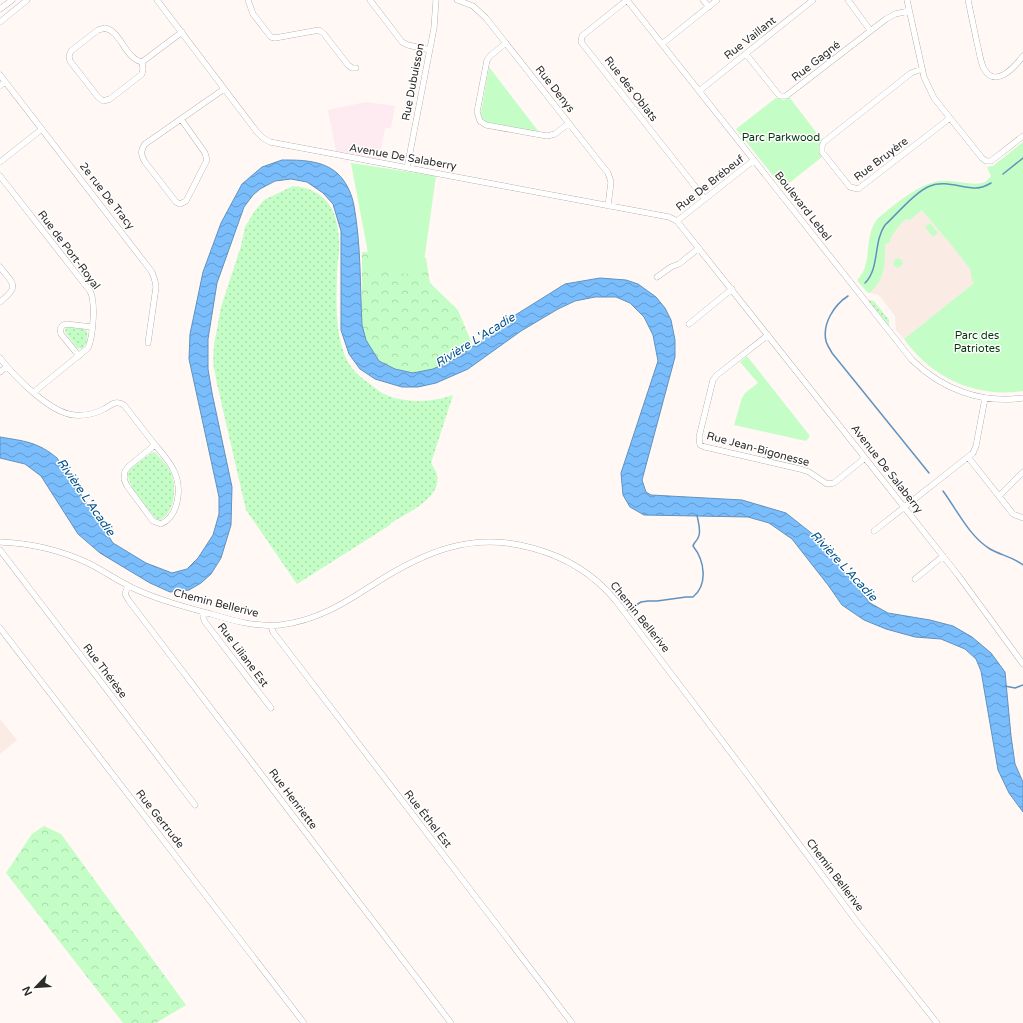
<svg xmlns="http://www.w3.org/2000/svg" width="1023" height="1023" font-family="'Varela Round',sans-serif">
<defs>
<pattern id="grass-dots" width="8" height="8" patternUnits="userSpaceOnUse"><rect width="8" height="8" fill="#c4fec6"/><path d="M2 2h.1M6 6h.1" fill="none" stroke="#a9daaa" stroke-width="1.8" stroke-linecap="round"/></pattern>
<pattern id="forest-crowns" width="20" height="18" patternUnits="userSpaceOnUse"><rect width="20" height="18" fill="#c4fec6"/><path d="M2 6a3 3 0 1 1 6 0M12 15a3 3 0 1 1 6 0" fill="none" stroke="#a9daaa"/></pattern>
<pattern id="water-waves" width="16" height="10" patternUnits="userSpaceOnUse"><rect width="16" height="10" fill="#79bdfd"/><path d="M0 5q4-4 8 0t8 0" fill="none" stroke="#649acd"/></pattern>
</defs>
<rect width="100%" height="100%" fill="#fff8f5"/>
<path fill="#feeaf1" d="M366,102L395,106L391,128H385L379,159L336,151L328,110Z"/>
<path fill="#faebe4" d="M922,210L945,238L946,237L970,269L974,283L904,339L896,330L895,316L879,295L870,293L875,287L883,274L885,244L889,242L895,230L899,225L906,219L910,220Z
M0,719L17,740L0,754Z"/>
<path fill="url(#grass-dots)" d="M293,186C325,189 337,208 339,239C340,251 337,263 337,276C336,303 335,338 348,362C355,375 368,382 379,391C398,404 432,403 453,395L431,463C433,466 436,471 437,475C442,498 407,513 391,523L390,525L297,584L246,510L217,384L213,363L214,345L221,307L241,246L245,227L254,212L264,200Z
M869,300L874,301L889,320V326L869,302Z
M66,327L84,329L87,331C88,337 87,345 82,349L77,348L65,332Z
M153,452L156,453C161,459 168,466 171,473C177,488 175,512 160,520L156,519L132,488L128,477V473L132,467Z"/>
<path fill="url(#forest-crowns)" d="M362,252L418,255L426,258L430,283L458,310L473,346L455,359L433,369L413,373L395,369L379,361L366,340L362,325Z
M44,826L61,834L186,1005L156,1023H123L6,873L32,834Z"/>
<path fill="#c4fec6" d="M489,67L539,132L487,122L482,119L481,112Z
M776,98L784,100L790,98L822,140L819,148L822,157L783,188L736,129Z
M1023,142V391C975,398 932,378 904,339L974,283L972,280L970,269L946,238H945L922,210L910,220L906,219C898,226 893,233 889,243L885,244C885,265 886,277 870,293L867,292L857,280C874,264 862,238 878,218C895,205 914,187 935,182C950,178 970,186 982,183C986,182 989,179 991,176L987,167L993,166Z
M351,163L436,176L422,276L371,269Z
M930,223L938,233L933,237L925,227Z
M893.5 263a4.5 4.5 0 1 1 9 0a4.5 4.5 0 1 1-9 0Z
M747,356L810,436L806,441L734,425L742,398L745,393L758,383L740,362Z"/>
<path fill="url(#water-waves)" stroke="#6292be" d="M282,160C301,160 322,160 337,173C346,181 352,194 354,206C361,244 360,286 362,325L366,340L379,361L395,369L413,373L433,369L457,358L517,314L565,284L600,278L626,280L638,284L656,297L665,308L671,320L675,340V357L642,480L646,492L651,495L742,500L786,513L815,536L870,603L888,613L930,620L953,626L972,637L991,653L1005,672L1011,736L1015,764L1023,782V812L1009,793L998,770L981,671L976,659L965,649L941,639L915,637L886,629L864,620L842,605L828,585L792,539L769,523L748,517L644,515L630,507L623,495L621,473L658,361L653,335L644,317L630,303L616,297H595L575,301L558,309L521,331L468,369L436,383L418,387H402L375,379L360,369L349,354L341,330V231L333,204L323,193L307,182L291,179L275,181L260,189L253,195L244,207L217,283L208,339V369L212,393L232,487L231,525L221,558L211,574L201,583L189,590L170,592L150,583L100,553L78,534L41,476L25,464L0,458V437C24,441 38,442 57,458L113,543L146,563L172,573L187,569L198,558L213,535L219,514V497L189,359L190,334L203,272L221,223L242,184L262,167Z"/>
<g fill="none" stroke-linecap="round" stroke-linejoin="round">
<path stroke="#6292be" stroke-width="1.5" d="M1003,174L1023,158
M865,283C880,268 873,242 885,225C897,214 915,192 930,186C944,180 962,188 976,188C981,188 986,186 991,183
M848,296C834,305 822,324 826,341C827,345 830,349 832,353L929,473
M943,491C957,510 969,536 990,549C1000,555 1013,557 1023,565
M628,610L641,602L648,601H657L686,597H693C708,585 705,561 693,546C694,542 696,542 698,538C702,532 698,522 697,515
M1005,686L1015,688L1023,685"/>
<g stroke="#98918f" stroke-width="6">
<path id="minor" d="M157,0L257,132L263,138L270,142L669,217L677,221L958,575L1023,664
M248,0L253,14L271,37L275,38L319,30L324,34L348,65L352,68H356
M370,0L402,42L408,45L430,50
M457,0L473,6L486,18L608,173L611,182L608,206
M627,0L912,360C942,389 981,404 1023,398
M627,0L582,36L581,42L705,199
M703,0L709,7
M848,0L870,30
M907,0L924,77L934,98L982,158L986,161H991L1023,136
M968,0C971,14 974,28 977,43C979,50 980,59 983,67C994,90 1014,68 1023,56
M0,9L12,0
M0,22L27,0
M105,28C122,32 124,58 142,62L143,69L142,74L110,99L103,101L98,97L70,61L69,56L71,51L98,30Z
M506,43L490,56L487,60L477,112L480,121L486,125L547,136L555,134L569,123
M662,44L717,0
M746,54L778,94L780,96H786L886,19L895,14L909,11
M142,62L182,32
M922,69L911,73L824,142L822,146V152L850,187L858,189L950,118
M0,75L152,272L155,281L156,287L148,343
M0,86L5,82
M699,91L813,0
M181,119L205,153L207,160L186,201L180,204L176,202L145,162C141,155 140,151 145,144L224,89
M0,162L42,129
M407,168L434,28L436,0
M0,176L90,291C96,302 93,337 88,348L34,392
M677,221L754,160
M0,267C14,285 20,286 0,302
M657,277L671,267L679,264L699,248
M689,324L732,289
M768,335L717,375L713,380L699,437L700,445L705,447L800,469L809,472L827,484L834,483L865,458
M79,356L61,334L60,329L63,325L66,324L92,327
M0,358C15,377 50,413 74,415C85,416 95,414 104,409C108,407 111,404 115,403C119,402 121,403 124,405L152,441C159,450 169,460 174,471C182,488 179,516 161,524L153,521L127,486L124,479L125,471L129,466L155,445
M0,372L6,367
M968,457L1013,514L1023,518
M999,496L1023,472
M874,531L973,453L976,446L985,398
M0,542C30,543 60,550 88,563C104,571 118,581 135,589C159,600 185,607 211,614C234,621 256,627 280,625C316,621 345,603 374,584C424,552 472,531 532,548C566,557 594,574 616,601L741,766L857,922L937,1023
M0,550L195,805
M915,579L943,556
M128,586L125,594L129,601L451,1023
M203,612V617L205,622L271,708
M271,626L273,632L280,641L572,1023
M0,628L304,1023"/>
</g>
<use href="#minor" stroke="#fff" stroke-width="5.5"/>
</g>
<g text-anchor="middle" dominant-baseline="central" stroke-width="3" stroke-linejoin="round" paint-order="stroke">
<g font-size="11" fill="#2e2c2b" stroke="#fff">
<text transform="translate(750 38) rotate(-38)">Rue Vaillant</text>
<text transform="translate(816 61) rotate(-38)">Rue Gagné</text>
<text transform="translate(413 82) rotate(-79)">Rue Dubuisson</text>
<text transform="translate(555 89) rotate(52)">Rue Denys</text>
<text transform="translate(631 89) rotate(52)">Rue des Oblats</text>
<text transform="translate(403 157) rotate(10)">Avenue De Salaberry</text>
<text transform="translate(881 159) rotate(-37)">Rue Bruyère</text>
<text transform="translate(710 183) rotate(-38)">Rue De Brébeuf</text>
<text transform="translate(107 196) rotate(52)">2e rue De Tracy</text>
<text transform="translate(803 206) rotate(52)">Boulevard Lebel</text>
<text transform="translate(69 250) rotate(53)">Rue de Port-Royal</text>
<text transform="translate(758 449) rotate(15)">Rue Jean-Bigonesse</text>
<text transform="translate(887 469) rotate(52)">Avenue De Salaberry</text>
<text transform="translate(216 603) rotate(14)">Chemin Bellerive</text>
<text transform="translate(640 617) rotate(51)">Chemin Bellerive</text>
<text transform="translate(243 655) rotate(53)">Rue Liliane Est</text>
<text transform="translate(105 671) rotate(53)">Rue Thérèse</text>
<text transform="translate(293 799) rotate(53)">Rue Henriette</text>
<text transform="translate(160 819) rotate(52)">Rue Gertrude</text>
<text transform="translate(428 819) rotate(52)">Rue Éthel Est</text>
<text transform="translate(835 875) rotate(53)">Chemin Bellerive</text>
</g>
<g font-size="11" fill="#01350a" stroke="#fff">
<text x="781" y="137">Parc Parkwood</text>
<text x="977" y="335">Parc des<tspan x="977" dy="13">Patriotes</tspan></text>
</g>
<g font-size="12" font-style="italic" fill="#01528c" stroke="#fff">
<text transform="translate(475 340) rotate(-32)">Rivière L'Acadie</text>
<text transform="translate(86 497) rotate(55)">Rivière L'Acadie</text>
<text transform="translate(844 566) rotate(47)">Rivière L'Acadie</text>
</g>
</g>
<g transform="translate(36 987) rotate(245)" stroke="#ffffff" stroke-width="3" paint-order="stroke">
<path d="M0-3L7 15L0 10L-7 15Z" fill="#2e2c2b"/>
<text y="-6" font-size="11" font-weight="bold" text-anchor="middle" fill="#2e2c2b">N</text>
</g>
</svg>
